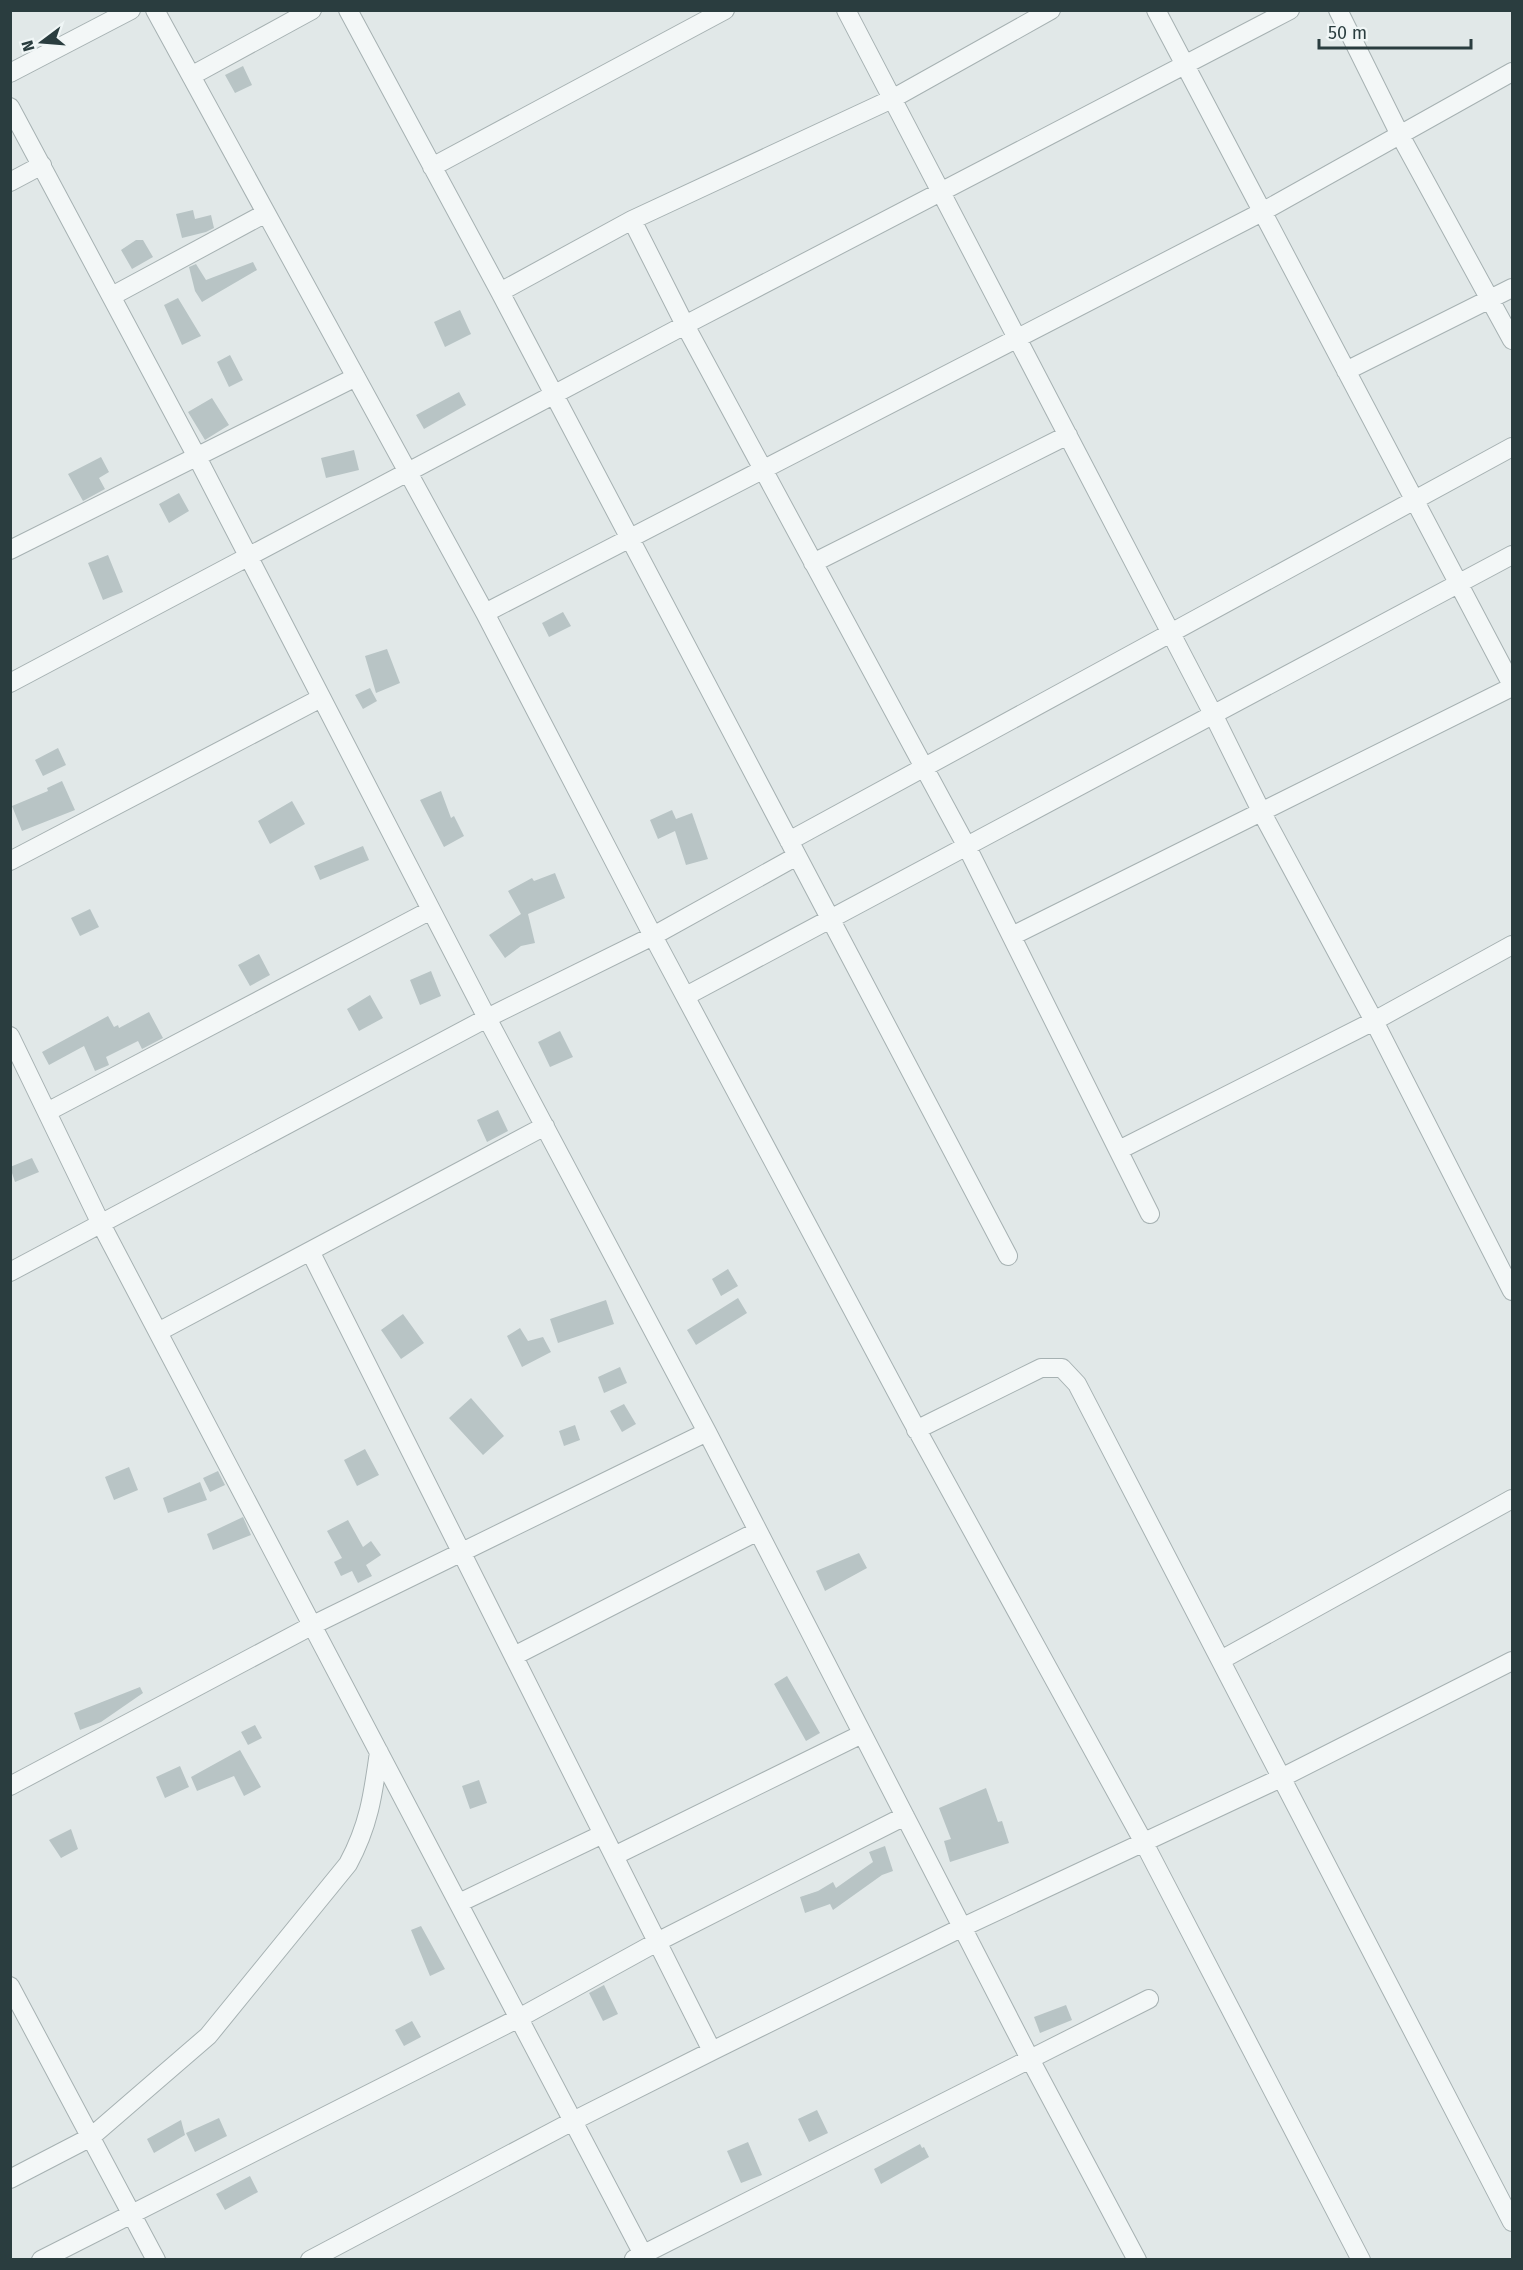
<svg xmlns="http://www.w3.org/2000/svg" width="1523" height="2270" font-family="'Fira Sans',sans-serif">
<rect width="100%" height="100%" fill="#e1e8e8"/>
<path fill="#b8c4c5" d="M243,66L252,85L235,93L225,75Z
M193,210L195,219L211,215L214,228L206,232L182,238L176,214Z
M136,240H143L153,257L132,269L121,250Z
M253,262L257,270L202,302L195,291L189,267L196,264L206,280Z
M178,298L201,336L182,345L164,305Z
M460,310L471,334L445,347L434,322Z
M230,355L243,380L229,387L217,362Z
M459,392L466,405L424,429L416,415Z
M212,398L229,425L205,440L188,412Z
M354,450L359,470L326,478L321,458Z
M101,457L109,472L99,478L105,489L83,501L68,474Z
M179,493L189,511L169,523L159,504Z
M108,555L123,592L103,600L88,563Z
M563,612L571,626L549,637L542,623Z
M387,649L400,683L376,693L365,656Z
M370,688L377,701L363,709L355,695Z
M58,748L66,765L43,776L35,760Z
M62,781L75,810L22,831L12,806L48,791L47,788Z
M441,791L451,818L454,816L464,836L444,847L420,800Z
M292,801L305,824L270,844L258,821Z
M672,810L676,819L692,813L708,859L686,865L675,831L658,839L650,820Z
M363,846L369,860L320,880L314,866Z
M555,873L565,898L528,914L535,943L521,946L505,958L489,935L521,914L508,891L532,878L534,881Z
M90,909L99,927L80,936L71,918Z
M259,954L270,975L250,986L238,965Z
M431,971L441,996L420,1005L410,980Z
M370,995L383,1018L359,1031L347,1009Z
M149,1012L163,1038L142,1049L138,1041L106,1057L109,1065L95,1071L84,1046L49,1065L42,1052L108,1016L114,1027L118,1025L119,1028Z
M560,1031L573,1057L550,1067L538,1042Z
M498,1110L508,1131L487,1142L477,1120Z
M32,1158L39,1172L15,1182L10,1167Z
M728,1269L738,1286L721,1296L712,1279Z
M738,1298L747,1313L696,1345L687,1330Z
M606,1300L614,1324L558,1343L550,1319Z
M403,1314L424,1343L401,1359L381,1330Z
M520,1328L528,1341L543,1337L551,1352L522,1367L507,1336Z
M620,1367L627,1383L604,1393L598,1377Z
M471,1398L504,1436L483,1455L449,1418Z
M624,1404L636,1424L622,1432L610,1411Z
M575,1425L580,1440L564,1446L559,1431Z
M365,1449L379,1475L357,1486L344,1460Z
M129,1467L138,1490L114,1500L105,1477Z
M218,1471L225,1485L210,1492L203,1478Z
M200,1482L207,1500L168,1513L163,1498Z
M243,1517L251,1535L213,1550L207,1534Z
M348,1520L363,1547L371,1541L381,1555L366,1565L372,1576L358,1583L352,1571L341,1576L334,1562L342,1558L327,1531Z
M859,1553L867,1568L825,1591L816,1571Z
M787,1676L820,1733L806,1741L774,1684Z
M140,1687L143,1693L101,1722L80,1730L74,1713Z
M255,1725L262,1738L248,1745L241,1732Z
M240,1750L261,1787L244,1796L234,1776L197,1791L191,1777Z
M180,1766L189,1787L165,1798L156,1777Z
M479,1780L487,1803L470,1809L462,1786Z
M986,1788L998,1822L1002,1821L1009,1843L950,1862L944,1841L951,1839L939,1808Z
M71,1829L78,1849L61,1858L49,1840Z
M885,1846L893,1871L882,1875L833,1910L830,1904L805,1913L800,1897L818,1891L833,1882L836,1888L873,1862L869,1852Z
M421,1926L445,1969L430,1976L411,1930Z
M604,1985L618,2014L603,2021L589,1993Z
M1066,2005L1072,2020L1040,2033L1034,2017Z
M412,2021L421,2037L404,2046L395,2030Z
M817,2110L828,2133L809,2142L798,2119Z
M219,2118L227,2136L195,2152L186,2133Z
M181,2120L185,2135L154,2153L147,2139Z
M748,2142L762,2175L741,2183L727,2151Z
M920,2144L922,2148L924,2147L929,2157L881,2184L874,2169Z
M250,2176L258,2192L225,2210L216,2194Z"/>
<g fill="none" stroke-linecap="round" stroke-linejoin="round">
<g stroke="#a6b1b2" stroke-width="20">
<path id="minor" d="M155,10L485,613L653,936L911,1419L1143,1841L1361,2260
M348,10L500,292L1008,1256
M846,10L1213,714L1262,813L1374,1021L1512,1291
M1156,10L1512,685
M1338,10L1400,135L1512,340
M10,73L131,10
M191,76L312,10
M10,107L197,457L487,1018L707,1432L1030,2059L1137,2260
M432,167L725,10
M10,182L42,165
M632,220L685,325L966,845L1150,1214
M500,292L632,220L892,99L1051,10
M112,296L266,213
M1346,371L1512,288
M10,550L356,377
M813,563L1068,435
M485,613L1262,212L1512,72
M10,683L685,325L1290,10
M789,841L1512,447
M10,861L321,698
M1012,936L1512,687
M686,996L1512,555
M10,1036L101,1224L646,2260
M47,1112L431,910
M1119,1150L1374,1021L1512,945
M310,1251L712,2051
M10,1272L487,1018L653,936L797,856
M158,1332L545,1126
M916,1430L1041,1368H1062L1077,1384L1512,2222
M514,1656L758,1531
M1221,1660L1512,1499
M10,1786L313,1625L707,1432
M614,1856L862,1734
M459,1903L603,1834
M10,1986L156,2260
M10,2179L91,2137L208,2036L348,1864C369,1825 373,1795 379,1752
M634,2259L1149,1999
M41,2260L519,2018L657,1942L905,1816
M310,2260L573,2121L712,2051L963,1927L1283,1777L1512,1661"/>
</g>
<use href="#minor" stroke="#f3f7f7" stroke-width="18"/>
</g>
<rect width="1523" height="2270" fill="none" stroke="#2a3d3f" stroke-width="24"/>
<g transform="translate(42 42) rotate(254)" stroke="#f0f6f6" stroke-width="4.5" paint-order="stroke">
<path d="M0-4.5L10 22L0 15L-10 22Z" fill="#2a3d3f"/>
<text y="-9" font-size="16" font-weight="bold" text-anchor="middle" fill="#2a3d3f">N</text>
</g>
<path d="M1319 39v9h152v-9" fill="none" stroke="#2a3d3f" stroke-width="3"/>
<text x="1328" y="39" font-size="18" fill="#2a3d3f" stroke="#f0f6f6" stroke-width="4.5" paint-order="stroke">50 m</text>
</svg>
